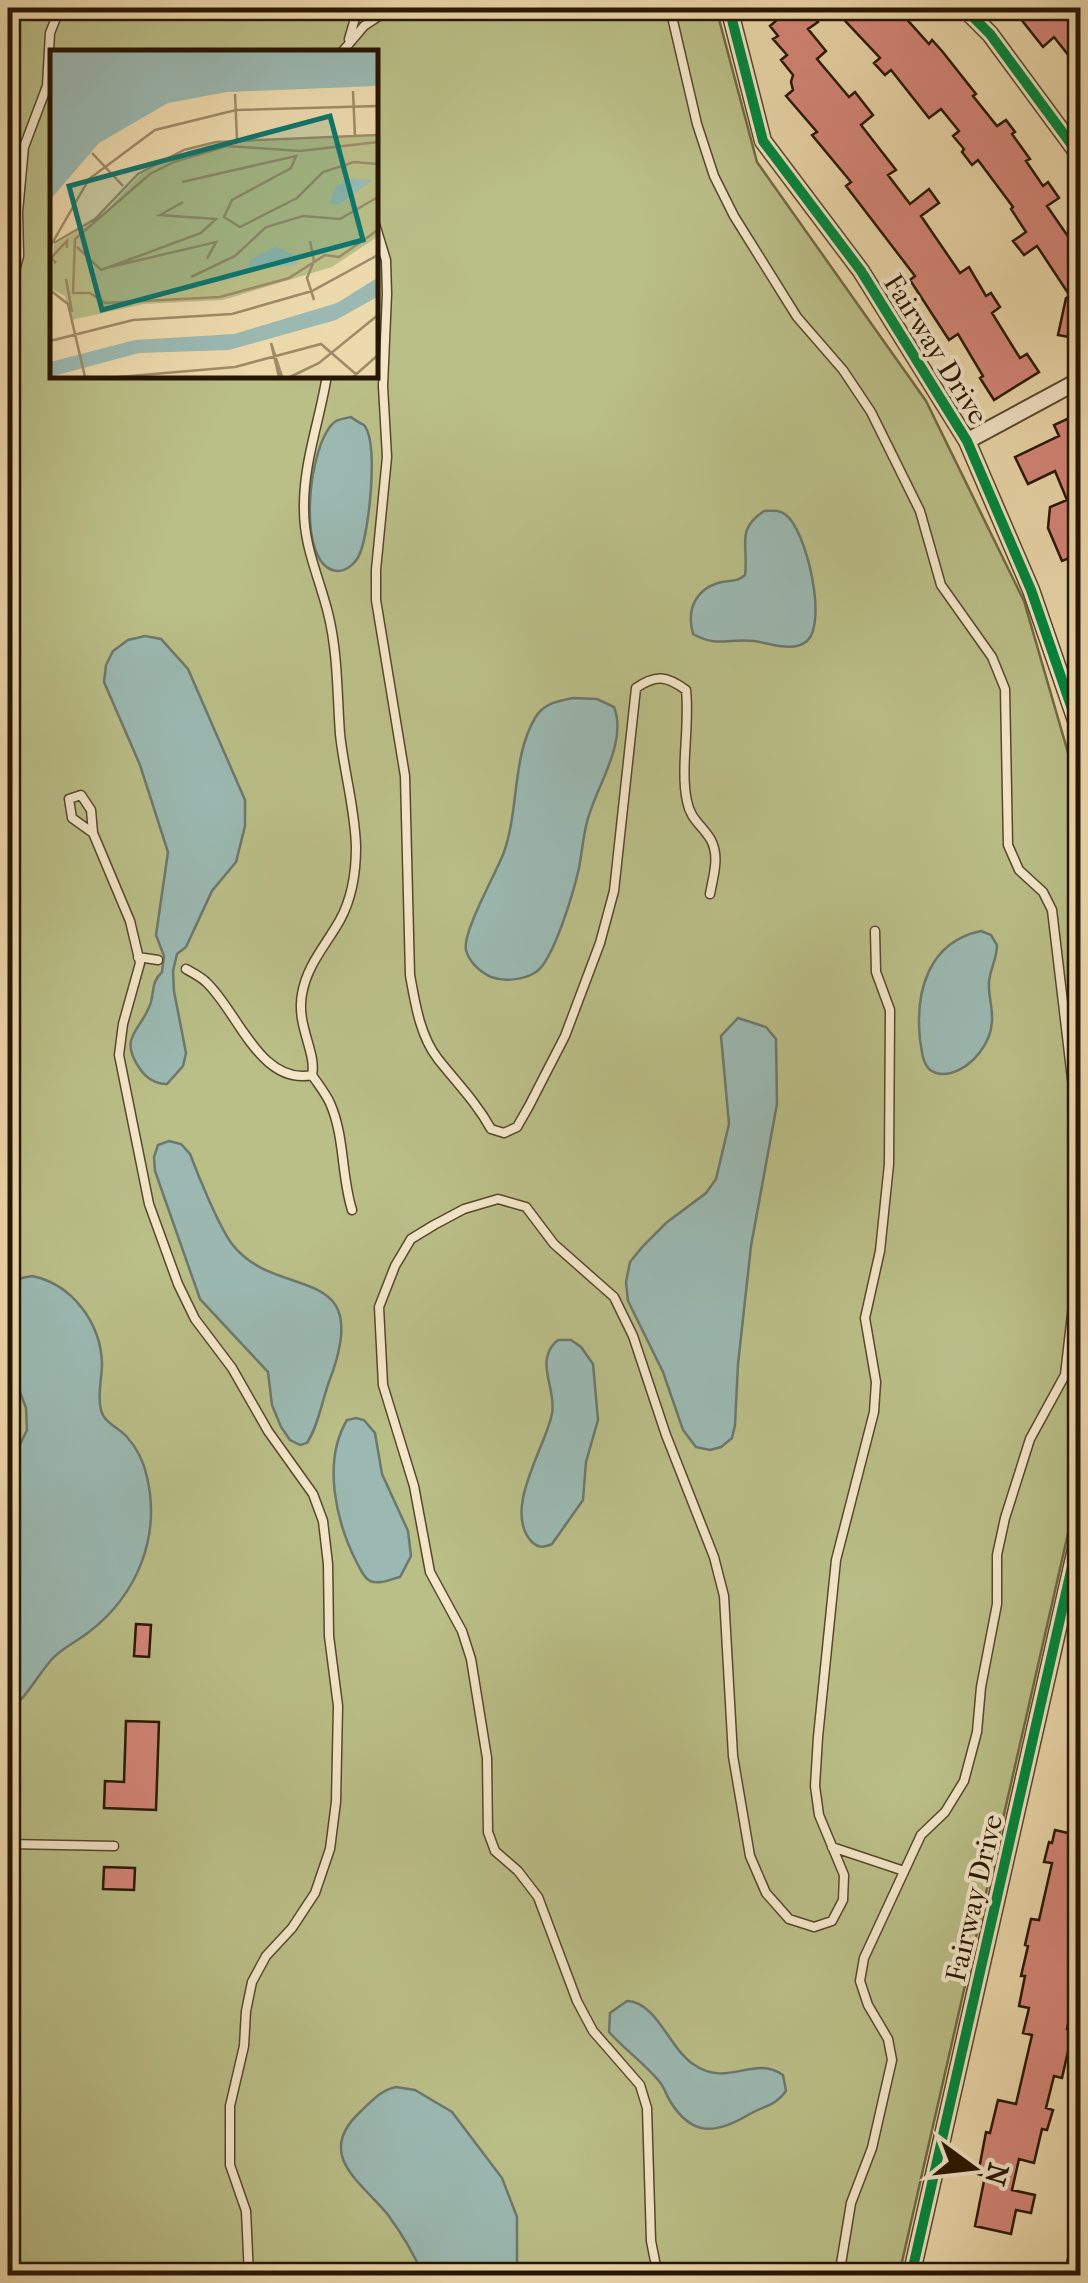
<svg xmlns="http://www.w3.org/2000/svg" width="1088" height="2283" font-family="'IM FELL French Canon',serif">
<rect width="100%" height="100%" fill="#ecd9ac"/>
<filter id="stains"><feTurbulence type="fractalNoise" baseFrequency=".002" numOctaves="4"/><feColorMatrix values="0 0 0 0 .2 0 0 0 0 .09 0 0 0 0 .02 0 0 0 .5 -.17"/></filter>
<radialGradient id="worn" r=".72"><stop offset=".6" stop-color="#630" stop-opacity="0"/><stop offset="1" stop-color="#630" stop-opacity=".3"/></radialGradient>
<path fill="#babe87" stroke="#706a44" stroke-width="2.5" fill-rule="evenodd" d="M8,8H716L757,162L926,401L1024,601L1080,794V1481L899,2275L8,2276ZM52,52H375V375H52Z"/>
<path fill="#9bb9b2" stroke="#6d786c" stroke-width="2.5" d="M351,417C352,418 363,425 364,425C379,443 369,532 360,553C357,562 347,571 338,571C294,569 308,439 336,421C340,419 346,418 351,417Z
M764,511C772,511 779,509 786,515C806,530 828,622 807,641C793,653 770,643 754,641C728,638 718,648 693,634C686,609 696,588 722,582C733,580 737,582 745,575C749,546 735,530 764,511Z
M145,636L161,639L188,669L245,800V826L236,862L212,891L186,947L177,954L173,971L174,991L186,1053L183,1066L167,1084C155,1084 147,1079 140,1069C117,1036 142,1031 151,1002C154,990 152,981 162,972L164,956L156,935L168,852L140,765L104,682L106,665L113,651L128,640Z
M573,698L597,699L614,707C628,743 596,786 587,822C583,837 582,853 579,868C574,890 554,960 536,972C524,980 504,982 491,977C480,972 469,962 466,950C462,932 496,874 504,852C519,810 512,757 535,718C544,703 558,701 573,698Z
M981,931L991,935L997,945C997,959 990,969 989,982C988,995 993,1008 992,1021C991,1044 972,1067 951,1073C943,1075 936,1075 929,1069C922,1062 922,1050 920,1040C915,992 928,942 981,931Z
M738,1018L766,1027L776,1039L777,1104L751,1246L738,1364L735,1425L732,1438L721,1447L710,1450L696,1447L683,1430L663,1372L628,1301L626,1282L630,1262L643,1246L666,1223L706,1193L716,1179L729,1124L721,1036Z
M169,1141L181,1144L190,1154C198,1175 219,1227 232,1244C277,1303 375,1259 330,1379C322,1400 319,1424 307,1443L300,1445L290,1440L281,1427L272,1405L268,1372L200,1299L155,1171L154,1157L158,1145Z
M32,1276C72,1284 101,1323 102,1364C102,1379 97,1395 101,1410C104,1423 118,1427 127,1437C137,1448 144,1463 147,1477C161,1537 137,1595 89,1632C76,1642 62,1648 52,1659C36,1677 27,1698 8,1711V1469L27,1430L26,1408L8,1360V1289L17,1279Z
M558,1340H571L581,1347L593,1364L598,1420L586,1462L583,1500L552,1544C543,1548 538,1548 531,1541C503,1509 545,1448 552,1414C557,1388 533,1360 558,1340Z
M356,1418L364,1420L375,1433L382,1474L408,1531L411,1556L400,1577C391,1579 380,1585 370,1581C363,1577 361,1570 357,1563C336,1522 322,1462 347,1420Z
M627,2001C657,2002 669,2048 693,2064C728,2089 753,2054 783,2075L786,2091C775,2107 762,2106 748,2115C716,2134 692,2137 670,2101C666,2094 664,2087 659,2081C644,2063 624,2049 609,2032L610,2013Z
M396,2087L415,2090L452,2112L502,2178L517,2217V2275H423C414,2254 402,2234 388,2215C364,2184 314,2156 359,2113C372,2101 379,2091 396,2087Z"/>
<path fill="#d6877a" stroke="#271602" stroke-width="2.5" d="M766,8H806L818,22L808,29L826,51L817,59L849,97L855,92L873,115L861,125L896,170L888,175L910,204L929,189L939,203L921,216L960,273L969,267L986,296L991,293L1000,307L992,313L1020,358L1027,354L1039,372L994,400L980,378L983,376L958,334L949,340L910,280L915,276L846,186L851,182L812,135L817,132L786,96L793,90L791,82L793,75L781,60L787,55L773,39L778,36L770,26L777,20Z
M833,8H911L903,15L929,44L932,40L942,51L976,94L973,96L997,126L1006,120L1015,132L1012,134L1030,159L1026,161L1043,186L1048,182L1059,198L1047,206L1067,235L1074,230L1080,240V339L1058,335L1066,298L1070,296L1037,246L1024,255L1013,241L1026,232L1011,209L1013,207L978,160L972,165L962,152L964,149L953,136L959,131L941,109L929,118L891,70L885,75L874,63L880,58Z
M1012,8H1080V70L1054,37L1043,47Z
M1080,413V554L1062,561L1048,528L1050,507L1067,500L1055,471L1028,484L1015,457L1059,436L1054,425Z
M136,1624L151,1625L149,1657L134,1656Z
M126,1721L159,1722L156,1810L104,1808L105,1781L124,1782Z
M1075,1806L1080,1807V1969L1067,2029L1078,2032L1074,2048L1069,2047L1062,2078L1054,2076L1046,2108L1053,2110L1047,2130L1042,2129L1034,2163L1019,2159L1012,2190L1035,2195L1031,2213L1016,2210L1011,2234L975,2226L985,2176L978,2174L986,2132L990,2133L998,2100L1016,2104L1032,2035L1023,2033L1029,2008L1019,2006L1025,1976H1021L1028,1946L1025,1945L1031,1919L1039,1920L1052,1863L1044,1862L1049,1842L1052,1843L1055,1830L1068,1833Z
M104,1867L135,1868L134,1890L103,1889Z
M1074,2230L1080,2231V2276L1065,2273Z"/>
<g fill="none" stroke-linecap="round" stroke-linejoin="round">
<g stroke="#58472c" stroke-width="11">
<path id="service" d="M670,8L697,124L714,176L734,216L797,317L843,370L871,412L920,511L941,585L992,657L1005,689L1008,845L1019,870L1043,892L1052,910L1080,1146
M349,39L358,8
M342,52L364,26L391,8
M375,224L386,260L387,294L383,386L387,457L376,570V600L405,776L410,975C415,1003 420,1036 438,1059C457,1083 476,1102 491,1129L504,1133L517,1127L529,1106L565,1036L600,943L614,891L636,688C656,674 667,676 686,690C690,726 680,769 687,801C690,819 702,825 711,840C720,857 713,877 710,894
M8,295L19,256L18,212L24,147L47,86L50,33L60,8
M93,833L72,818L69,799L81,795L91,810L93,833L130,921L140,963L123,1024L119,1055L149,1204L178,1284L195,1319L232,1368L268,1431L313,1494L323,1521L328,1564L329,1636L338,1706L336,1802L330,1849L315,1893L292,1928L266,1956L252,1982L246,2011L244,2046L230,2106V2165L246,2211L249,2276
M138,957L158,960
M186,969C193,973 201,977 206,982C237,1010 260,1086 312,1075C317,1053 296,1026 302,994C307,965 326,945 340,920C352,898 356,872 356,847C355,808 344,772 340,734C337,693 338,653 328,613C319,577 304,547 304,510C303,463 320,420 327,375
M312,1075C318,1084 326,1094 330,1103C345,1137 341,1175 352,1210
M8,1844L114,1846
M832,1847L904,1871
M658,2276L651,2241L647,2108L640,2085L593,2031L577,2001L538,1897L518,1871L495,1851L488,1832L487,1758L471,1659L462,1631L430,1572L414,1486L383,1385L379,1307L395,1266L411,1239L434,1225L464,1209L498,1199L526,1207L554,1244L614,1297L633,1336L666,1435L714,1557L724,1596L733,1756L750,1856L766,1893L789,1919L814,1927L832,1921L843,1900L844,1875L819,1815L815,1786L818,1737L836,1560L874,1412L876,1382L865,1318L880,1251L889,1164L890,1010L876,972L875,931
M839,2276L851,2203L872,2148L892,2060L888,2039L868,2005L860,1981L864,1958L921,1835L945,1812L964,1781L977,1732L981,1687L997,1604V1555L1005,1518L1030,1439L1065,1375L1080,1245"/>
</g>
<g stroke="#58472c" stroke-width="19">
<path id="minor" d="M729,8L763,141L861,271L967,441L1031,590L1080,732
M964,8L990,34L1080,156
M967,441L1080,380
M911,2276L1080,1531"/>
</g>
<use href="#service" stroke="#f3e6c9" stroke-width="8"/>
<use href="#minor" stroke="#f3e6c9" stroke-width="15"/>
<g stroke="#f3e6c9" stroke-width="16">
<path id="cycleway" d="M729,8L763,141L861,271L967,441L1031,590L1080,732
M964,8L990,34L1080,156
M911,2276L1080,1531"/>
</g>
<use href="#cycleway" stroke="#00873e" stroke-width="10"/>
</g>
<g text-anchor="middle" dominant-baseline="central" stroke-width="8" stroke-linejoin="round" paint-order="stroke">
<g font-size="28" fill="#271602" stroke="#f3e6c9">
<text transform="translate(936 349) rotate(58)">Fairway Drive</text>
<text transform="translate(974 1898) rotate(-77)">Fairway Drive</text>
</g>
</g>
<g transform="translate(50 50)">
<rect width="328" height="328" fill="#ecd9ac"/>
<path d="M327,86V187L282,217L173,250L94,254L21,270L15,246L0,238L4,195L48,169L90,125L118,107L167,93Z" fill="#babe87"/>
<path d="M0,1H327V36L177,42L118,53L49,93L0,150ZM303,128L323,130L288,155L279,153L286,136ZM226,196L248,207L246,215L198,219L200,210ZM327,228V247L286,270L179,300L89,303L0,327V312L85,290L184,284L287,253Z" fill="#9bb9b2"/>
<path fill="none" stroke="#9d8b68" stroke-width="2.5" d="M303,41L305,86M185,44L187,90M328,92L250,101L177,96L124,112L100,124L25,189L23,243H40L55,253L170,247L239,228L275,205L289,207L328,180M42,103L73,136M132,132L246,106L241,118L182,150L174,167L190,177L247,148L273,122L304,112L328,114M260,191L264,211L257,228L264,250M4,193L45,169L88,124L134,100L166,92L328,85M0,197L39,129L105,80L186,60L328,56M27,197L51,220L151,183L166,169L110,165L133,152M6,213L1,208L17,191V198M60,217L166,192L157,209M141,227L185,206L216,177L253,166L290,169L328,147M16,229L22,262M0,240L18,254L35,327M0,291L83,270L182,264L262,241L328,205M69,327L185,317L271,294L307,325M229,327L221,293L232,327M240,327L269,313L328,265M303,327L328,305"/>
<path fill="#0f766e" fill-opacity="0.15" stroke="#0f766e" stroke-width="5" d="M280,66L313,190L52,260L19,136Z"/>
<rect width="328" height="328" fill="none" stroke="#271602" stroke-width="5"/>
</g>
<rect width="1088" height="2283" fill="none" stroke="#ecd9ac" stroke-width="40"/>
<rect x="10" y="10" width="1068" height="2263" fill="none" stroke="#271602" stroke-width="5"/>
<rect x="20" y="20" width="1048" height="2243" fill="none" stroke="#271602" stroke-width="2.5"/>
<g transform="translate(973 2168) rotate(105)" stroke="#f3e6c9" stroke-width="8" paint-order="stroke">
<path d="M0-8L18 38L0 25L-18 38Z" fill="#271602"/>
<text y="-15" font-size="28" font-weight="bold" text-anchor="middle" fill="#271602">N</text>
</g>
<rect width="100%" height="100%" filter="url(#stains)"/>
<rect width="100%" height="100%" fill="url(#worn)"/>
</svg>
